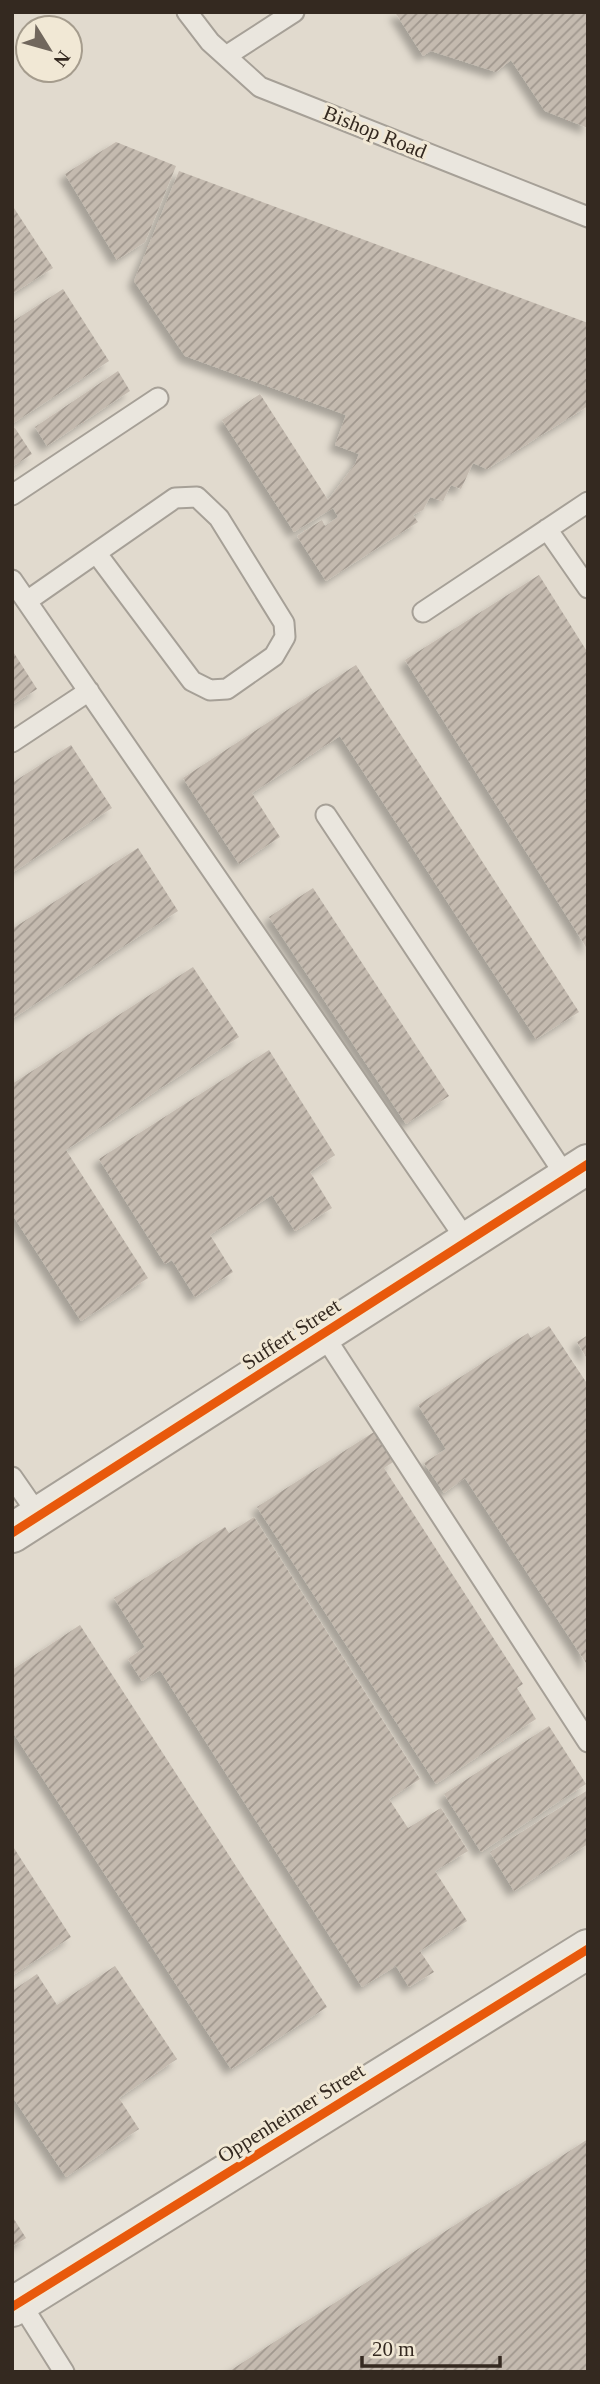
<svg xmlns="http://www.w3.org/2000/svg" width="600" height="2384" font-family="Georgia,serif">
<defs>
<pattern id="building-hatch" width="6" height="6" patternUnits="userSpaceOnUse" patternTransform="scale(1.75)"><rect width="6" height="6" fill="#c4baaf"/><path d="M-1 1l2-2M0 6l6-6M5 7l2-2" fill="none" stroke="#a0978e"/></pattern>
<filter id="shadow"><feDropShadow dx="-6" dy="6" stdDeviation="3.5" flood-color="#0004"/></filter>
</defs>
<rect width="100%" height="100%" fill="#e1dace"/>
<path fill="url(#building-hatch)" filter="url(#shadow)" d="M395,12H588V128L545,111L511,60L496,72L431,51L423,56Z
M116,142L176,166L145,242L117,260L65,174Z
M179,171L588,323V406L487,469L473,463L461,489L451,485L443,501L430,497L423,510L413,515L418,522L326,581L297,536L322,520L325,526L338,517L333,508L294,532L222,420L260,394L328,500L355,464L359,454L335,445L346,415L185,356L134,281Z
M12,205L53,268L12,294Z
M63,289L109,361L12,424V322Z
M118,371L130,391L47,446L35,427Z
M15,428L32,454L12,467V429Z
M539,575L588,653V950L405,660Z
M12,650L37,689L12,705Z
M356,665L579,1012L536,1039L340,736L252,793L280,837L239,864L183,778Z
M71,745L112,808L12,873V783Z
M138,848L178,911L12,1019V929Z
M313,888L449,1096L406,1124L269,917Z
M193,967L239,1037L66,1150L148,1278L81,1321L12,1214V1084Z
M269,1050L335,1155L310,1172L332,1208L295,1231L272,1195L210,1235L233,1272L195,1297L172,1260L165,1264L99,1159Z
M549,1326L588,1385V1666L465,1478L444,1493L424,1463L446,1449L418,1405L528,1333L531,1338Z
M588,1335V1360L577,1342Z
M374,1432L393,1462L384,1468L523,1684L517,1688L536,1719L436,1784L257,1507Z
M254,1517L420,1779L389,1799L408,1828L441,1808L468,1851L435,1871L467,1921L420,1951L434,1972L409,1987L396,1966L362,1987L160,1670L142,1681L128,1659L145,1647L114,1598L225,1527L229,1533Z
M80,1625L327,2007L231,2069L12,1731V1670Z
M549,1726L586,1784L481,1852L444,1794Z
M588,1790V1844L514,1891L490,1852Z
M12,1845L71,1937L12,1976Z
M115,1966L177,2059L119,2098L139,2129L66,2177L12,2096V1991L37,1974L57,2005Z
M588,2139V2372H228Z
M12,2216L26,2238L12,2247Z"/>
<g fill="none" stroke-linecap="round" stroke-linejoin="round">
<g stroke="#a6a097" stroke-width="23">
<path id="service" d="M187,12L210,42L260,87L588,217
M226,56L294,12
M12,495L158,398
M547,529L588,588
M12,580L467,1241
M27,601L175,498L197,497L219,518L284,623L285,637L274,656L227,689L210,690L192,681L97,554
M423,612L588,502
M12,742L89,691
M326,815L567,1178
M323,1334L588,1742
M12,1477L39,1516
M20,2302L64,2372"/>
</g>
<g stroke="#a6a097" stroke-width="42">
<path id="minor" d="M12,1533L588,1164
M12,2307L588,1949"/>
</g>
<use href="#service" stroke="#eae6de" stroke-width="19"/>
<use href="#minor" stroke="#eae6de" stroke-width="38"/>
<g stroke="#f1e8d5" stroke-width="13">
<path id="cycleway" d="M12,1533L588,1164
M12,2307L588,1949"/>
</g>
<use href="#cycleway" stroke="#e8590c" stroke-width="9"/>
</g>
<g text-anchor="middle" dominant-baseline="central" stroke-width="6" stroke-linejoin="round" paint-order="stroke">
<g font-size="21" fill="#342920" stroke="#f1e8d5">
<text transform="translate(375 132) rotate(22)">Bishop Road</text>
<text transform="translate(291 1334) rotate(-33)">Suffert Street</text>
<text transform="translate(291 2113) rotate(-32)">Oppenheimer Street</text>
</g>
</g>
<rect width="600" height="2384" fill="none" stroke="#342920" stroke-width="28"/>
<g transform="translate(49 49) rotate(127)"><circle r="33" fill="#f1e8d5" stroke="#a59c8d" stroke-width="2"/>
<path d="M0-5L12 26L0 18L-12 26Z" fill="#71675d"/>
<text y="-10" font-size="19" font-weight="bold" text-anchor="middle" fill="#342920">N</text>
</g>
<path d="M362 2356v10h138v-10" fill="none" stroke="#342920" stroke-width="3.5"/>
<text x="372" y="2356" font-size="21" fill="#342920" stroke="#f1e8d5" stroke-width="5" paint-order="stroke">20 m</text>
</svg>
